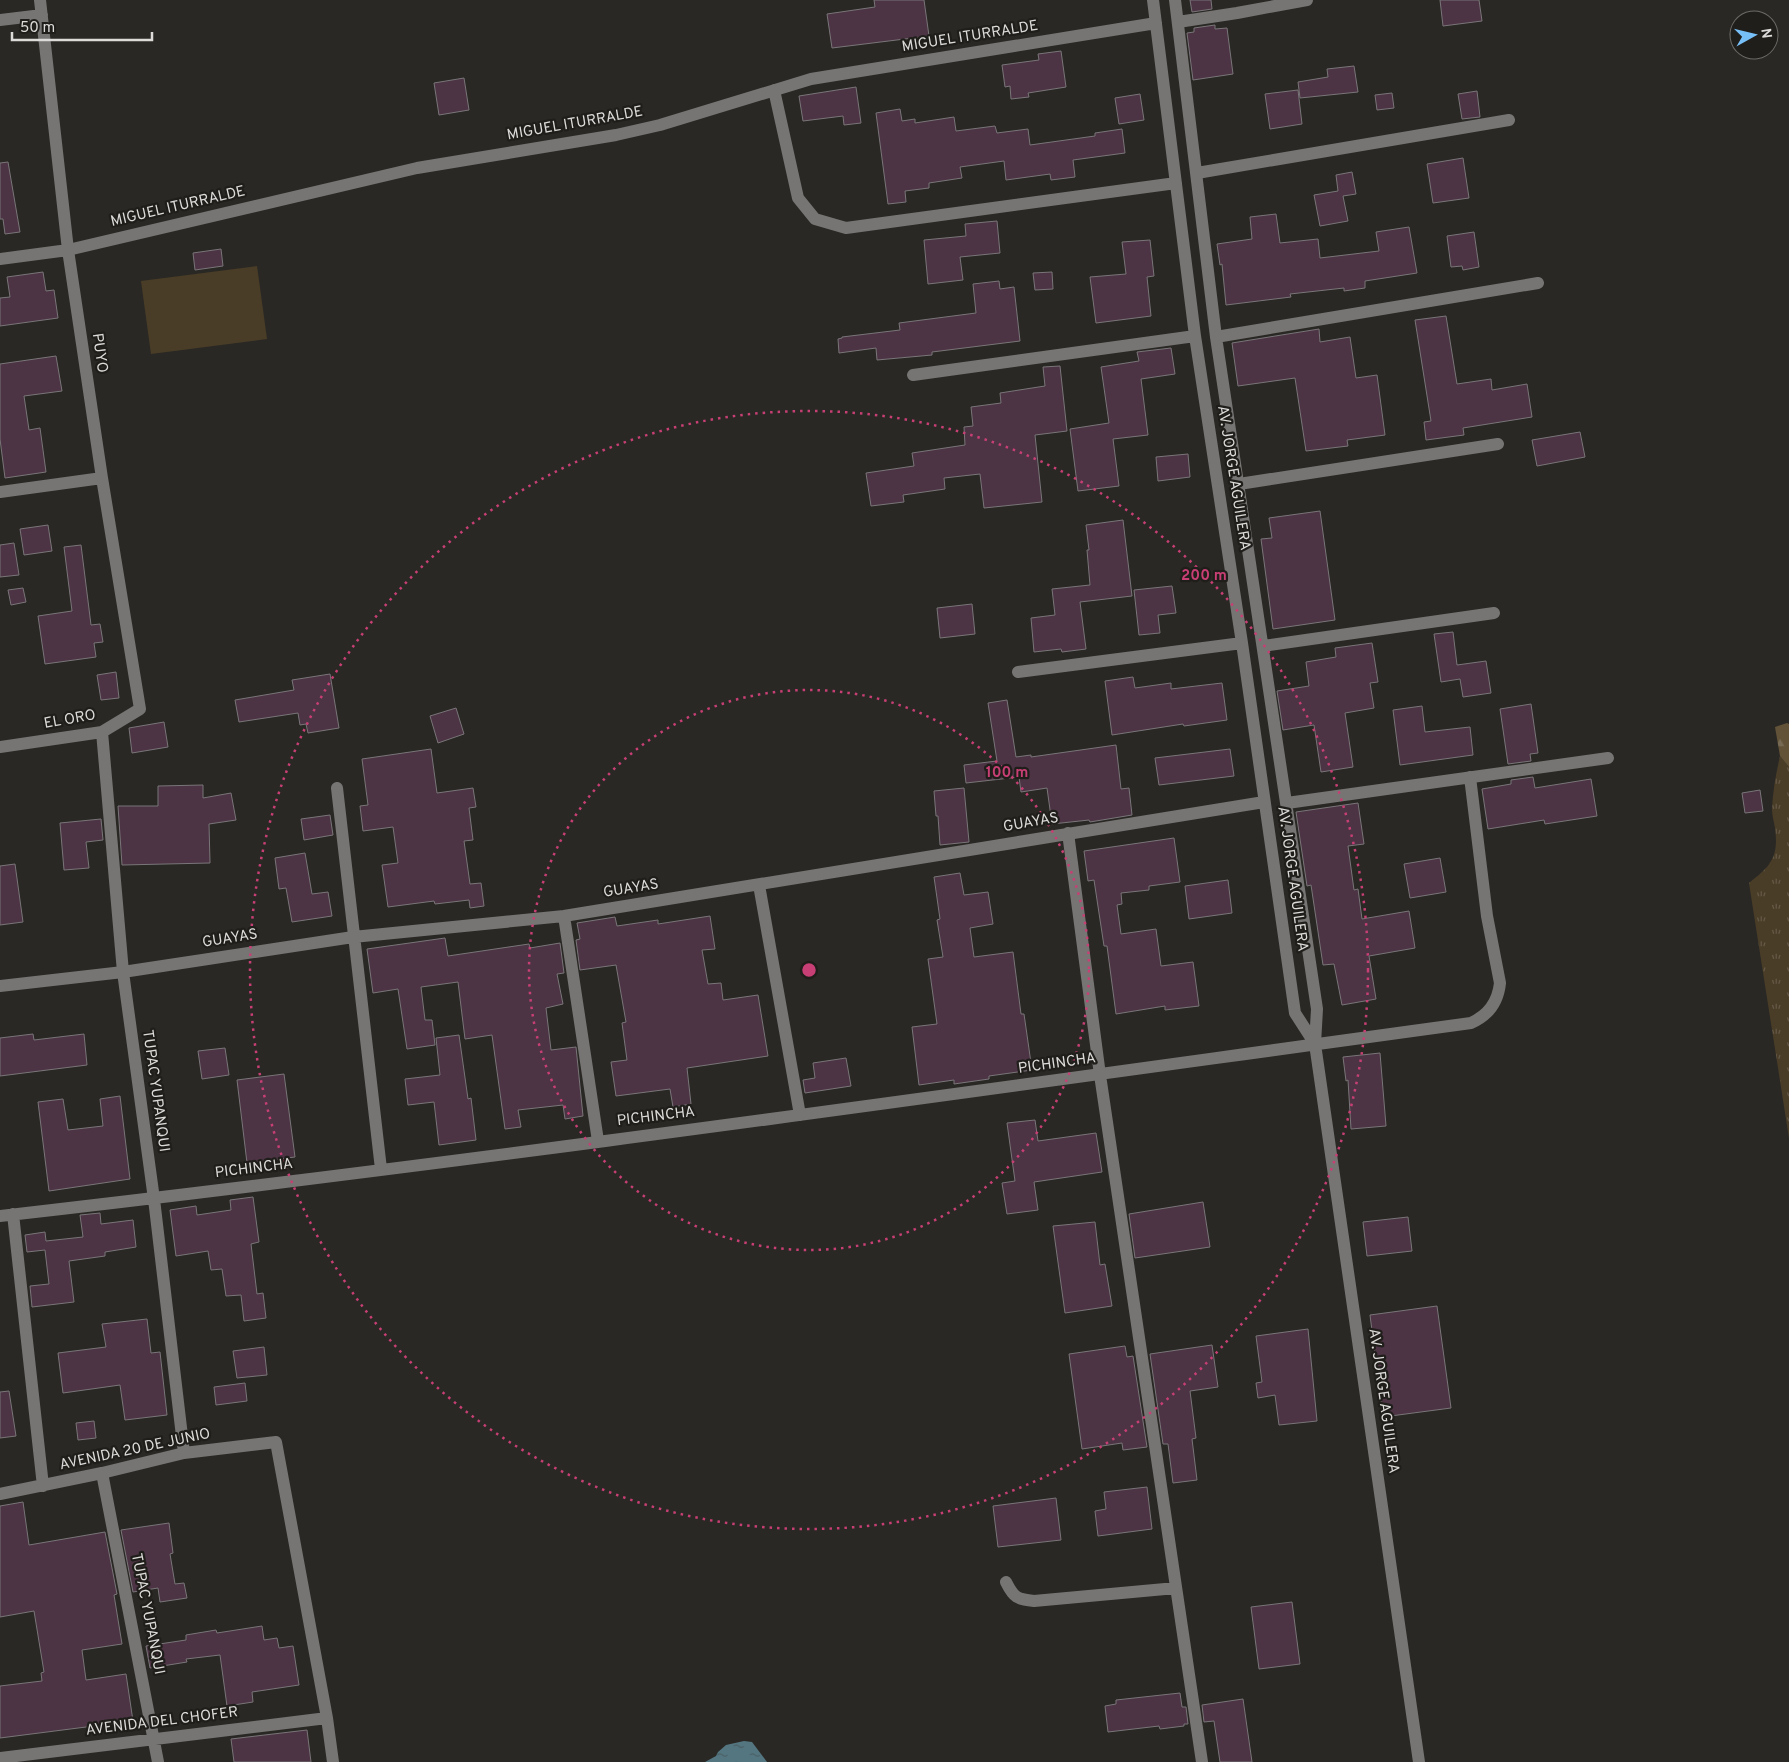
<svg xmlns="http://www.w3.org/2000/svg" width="1789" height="1762" font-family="Overpass,sans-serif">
<defs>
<pattern id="grass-tufts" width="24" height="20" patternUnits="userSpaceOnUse" patternTransform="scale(1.25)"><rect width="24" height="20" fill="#4a3d27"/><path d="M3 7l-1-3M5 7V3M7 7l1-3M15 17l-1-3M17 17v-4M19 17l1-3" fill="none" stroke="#645846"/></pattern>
<pattern id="forest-firs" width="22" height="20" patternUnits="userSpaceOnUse" patternTransform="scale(1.25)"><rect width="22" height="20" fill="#615238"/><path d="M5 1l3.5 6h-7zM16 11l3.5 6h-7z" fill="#776a54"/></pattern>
<pattern id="water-ripples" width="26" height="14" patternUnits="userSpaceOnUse" patternTransform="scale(1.25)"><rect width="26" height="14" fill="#537681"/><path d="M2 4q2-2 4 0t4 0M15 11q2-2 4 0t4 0" fill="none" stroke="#4b5f64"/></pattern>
</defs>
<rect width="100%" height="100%" fill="#2a2824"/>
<path fill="url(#grass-tufts)" d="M1780,756L1789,767V1138L1749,883C1771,866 1779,857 1775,828C1774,822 1772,815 1772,809C1773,790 1776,774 1780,756Z"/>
<path fill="url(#forest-firs)" d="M1787,723L1789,724V767L1780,756L1775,727Z"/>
<path fill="#4a3d27" d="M257,266L267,339L151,354L141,281Z"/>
<path fill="url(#water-ripples)" d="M744,1741L752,1742L767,1762H705L716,1756L718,1752L726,1745Z"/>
<path fill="#4c3445" stroke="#797578" d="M874,0H924L929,36L832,48L827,14L875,7Z
M1190,0H1211L1212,9L1192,12Z
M1440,0H1479L1482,21L1443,26Z
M1215,25V29L1227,28L1233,74L1193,80L1187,33L1194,32V28Z
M1061,51L1066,87L1028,93L1029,97L1011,99L1010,86L1005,87L1002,65L1039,60L1038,54Z
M1354,66L1358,92L1300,98L1298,82L1328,77L1327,69Z
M464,78L469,110L439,115L434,83Z
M856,87L861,123L844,125L843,116L803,121L799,96Z
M1298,90L1302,124L1270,129L1265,94Z
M1477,91L1480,117L1462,119L1458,94Z
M1392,93L1394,108L1377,110L1375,95Z
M1140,94L1144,120L1119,124L1115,98Z
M900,109L902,121L915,119V123L954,117L956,131L995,126L997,133L1028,129L1030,145L1095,136V133L1122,129L1125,153L1073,160L1075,177L1051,180L1050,174L1006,180L1004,161L960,167L962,178L929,183V188L905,191L906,202L888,204L876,113Z
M1463,158L1469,198L1433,203L1427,164Z
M8,162L20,232L5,234L3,219H0V163Z
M1352,172L1356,194L1343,196L1348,221L1320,226L1314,195L1338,191L1336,175Z
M1276,214L1280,243L1318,239L1320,258L1379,251L1376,232L1409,227L1417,273L1365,281V288L1344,291V288L1290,294L1291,297L1226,305L1222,264L1220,265L1217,244L1252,239L1250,217Z
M997,221L1000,253L960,257L963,280L928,284L924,240L966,236L965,224Z
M1474,232L1479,267L1463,270L1462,266L1451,267L1447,236Z
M1150,240L1154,276L1147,277L1151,316L1096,323L1090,277L1126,274L1122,242Z
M221,249L223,266L195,270L193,253Z
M43,272L46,291L54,290L58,318L0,326V298L10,297L7,277Z
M1052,272L1053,289L1035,290L1033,273Z
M999,281L1000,289L1014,287L1020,341L932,352V355L877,360L876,348L839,353L838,339L842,338V337L900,330L899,323L976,313L973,284Z
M1446,316L1457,384L1491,379L1492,390L1527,384L1532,417L1463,428L1464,435L1426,440L1424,422L1431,421L1415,320Z
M1319,329L1320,342L1350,337L1356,378L1377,375L1385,435L1347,440L1348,446L1306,451L1295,378L1238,386L1232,343Z
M1171,348L1175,374L1141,379L1148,435L1113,439L1119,486L1078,491L1070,429L1109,423L1101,367L1139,361L1137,352Z
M56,356L62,391L24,396L29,430L40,428L46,472L5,478L0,439V364Z
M1060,366L1067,431L1035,435L1042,502L984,508L980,474L944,478L945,489L903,495L904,502L871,506L866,473L914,466L912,453L965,445L964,427L973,426L971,407L1001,403L1000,393L1045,386L1043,367Z
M1580,432L1585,457L1537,466L1532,440Z
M1188,454L1190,477L1158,481L1156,457Z
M1320,511L1335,620L1273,629L1261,539L1272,538L1269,518Z
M1123,520L1132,596L1080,602L1086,649L1062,652L1061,649L1034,652L1031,618L1055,615L1052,589L1090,585L1087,550H1089L1086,525Z
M48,525L52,551L24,555L20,529Z
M14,543L19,575L0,577V545Z
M81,545L91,625L100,624L103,642L94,643L96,657L45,664L38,616L72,611L64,547Z
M1172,586L1176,613L1158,615L1160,633L1139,635L1134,590Z
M23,588L26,602L11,605L8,590Z
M972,604L975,634L940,638L937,608Z
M1453,632L1457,665L1486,661L1491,693L1463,697L1460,679L1441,682L1434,634Z
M1372,643L1378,682L1370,683L1374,708L1345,713L1353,767L1321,772L1314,725L1283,730L1277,691L1309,686L1306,662L1336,657L1335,648Z
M116,672L119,698L101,700L97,675Z
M330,674L339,728L308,733L306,724L300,725L298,713L239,722L235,700L294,690L292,680Z
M1133,677L1135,688L1171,683V689L1222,683L1227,720L1184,726L1183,724L1112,735L1105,681Z
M1007,700L1016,757L1031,755V757L1116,745L1121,789L1129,788L1132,815L1090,822L1089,820L1052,824L1047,788L1021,792L1019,777L966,783L964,765L997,761L988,703Z
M1531,704L1538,753L1530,754L1531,761L1508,764L1500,709Z
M1422,706L1425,732L1470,727L1473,755L1400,765L1393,710Z
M456,708L464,734L438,743L430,716Z
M164,722L168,747L132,753L129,728Z
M431,749L437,793L473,788L476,807L469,808L473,840L464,841L470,884L481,883L484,906L470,908L469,900L435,904L434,901L388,907L382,865L398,863L393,827L363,831L360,806L368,805L362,759Z
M1230,749L1234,776L1159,785L1155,758Z
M1533,777L1535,788L1591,779L1597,816L1545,824L1544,820L1488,829L1482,789L1511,784V780Z
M203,785V798L231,793L236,820L209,824L210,863L122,865L118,806H158V786Z
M964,788L969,842L940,845L938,816H936L934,791Z
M1760,790L1763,811L1745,813L1742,793Z
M1358,803L1364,844L1348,846L1354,890L1358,889L1362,919L1409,911L1415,948L1369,956L1376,999L1342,1005L1334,964L1323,965L1311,885L1307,886L1296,812Z
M330,815L333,835L304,840L301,819Z
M101,819L103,840L86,842L89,868L64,870L60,823Z
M1174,838L1180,882L1149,886V890L1121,893L1122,904L1117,905L1121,934L1156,929L1161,966L1193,962L1199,1006L1165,1010V1006L1116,1014L1107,946H1104L1094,880L1088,881L1084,851Z
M305,853L312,894L328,892L332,916L292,922L286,888L279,889L275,858Z
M1440,858L1446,892L1410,898L1404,864Z
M15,864L23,922L0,925V866Z
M960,873L964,895L988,892L993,924L970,928L974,957L1013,952L1021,1014H1024L1032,1070L989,1076V1079L954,1084V1080L919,1085L912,1027L937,1024L928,959L943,957L937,920L940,919L934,877Z
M1228,880L1232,913L1189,919L1185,886Z
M710,916L715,949L702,950L708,984L721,983L723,1000L758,995L768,1056L687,1068L691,1104L673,1107L670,1089L616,1096L611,1062L627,1060L622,1023L626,1022L616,965L580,970L576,940L580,939L577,923L615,917L617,926L658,920V924Z
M445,938L448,956L529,944L530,948L560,943L564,973L557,974L563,1004L546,1008L551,1050L576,1047L583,1116L565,1119L563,1105L518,1110L521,1127L505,1129L492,1035L465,1039L458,982L421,987L425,1020H432L435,1045L407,1049L398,989L373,993L367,949Z
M33,1034L34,1040L84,1034L87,1065L0,1076V1038Z
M459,1035L468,1099L471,1098L476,1140L439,1145L434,1102L408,1105L405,1079L440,1075L436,1038Z
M225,1048L229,1075L202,1079L198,1051Z
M1380,1053L1386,1126L1351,1129L1348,1080L1346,1081L1343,1057Z
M846,1058L851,1086L805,1093L803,1080L815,1078L813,1063Z
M284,1074L295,1157L247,1163L237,1080Z
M120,1096L130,1179L49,1191L38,1102L63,1099L68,1130L103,1126L100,1099Z
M1035,1120L1038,1141L1096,1133L1102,1172L1034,1182L1038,1210L1007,1214L1002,1183L1015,1181L1007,1123Z
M253,1197L259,1242L251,1244L257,1294L263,1293L266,1318L244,1321L241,1295L226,1296L222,1269L211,1270L208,1251L176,1256L170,1210L196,1206L197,1215L231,1210L230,1200Z
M1203,1202L1210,1247L1135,1258L1129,1214Z
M100,1213L101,1224L133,1220L136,1247L105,1252V1256L69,1261L74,1302L32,1307L30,1286L49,1284L45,1250L27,1252L25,1235L45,1232L46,1241L83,1237L80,1215Z
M1408,1217L1412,1251L1367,1256L1363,1222Z
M1095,1222L1100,1265L1105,1264L1112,1306L1065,1313L1053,1226Z
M1437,1306L1451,1408L1383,1417L1370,1315Z
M147,1319L151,1353L160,1352L167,1415L125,1420L120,1385L63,1393L58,1353L106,1347L102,1324Z
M1308,1329L1317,1421L1279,1425L1275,1395L1258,1398L1256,1383L1262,1382L1256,1336Z
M1212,1345L1218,1387L1190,1391L1196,1438L1192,1439L1197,1480L1173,1483L1168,1444H1163L1150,1354Z
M1125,1346L1127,1357L1133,1356L1147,1447L1123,1450L1122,1443L1082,1449L1069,1354Z
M264,1347L267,1375L237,1378L233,1351Z
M245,1383L247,1401L216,1405L214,1387Z
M9,1391L16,1436L0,1438V1392Z
M94,1421L96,1438L78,1440L76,1423Z
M1147,1487L1152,1529L1098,1536L1095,1511L1106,1509L1104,1492Z
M1056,1498L1061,1540L998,1547L993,1506Z
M23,1502L29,1545L105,1532L117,1594L114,1595L122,1644L82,1650L86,1680L126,1674L133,1721L0,1738V1686L42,1681L41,1673L44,1672L34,1611L0,1617V1506Z
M169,1523L173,1553L170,1554L175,1584L184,1583L187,1598L160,1602L158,1588L133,1592L121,1530Z
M1292,1602L1300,1664L1259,1669L1251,1607Z
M262,1626L264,1640L277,1638L279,1648L293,1646L299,1685L252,1692L253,1702L227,1706L220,1655L186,1659L187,1662L150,1668L146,1646L186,1640V1635L216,1630L217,1633Z
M1180,1693L1182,1707H1186L1188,1724H1184V1726L1160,1729L1159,1726L1108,1732L1105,1706L1116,1704V1700Z
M1243,1699L1252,1762H1220L1214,1721L1204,1722L1202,1705Z
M307,1730L311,1762H234L231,1739Z"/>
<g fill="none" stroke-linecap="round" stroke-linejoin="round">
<path stroke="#767574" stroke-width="12" d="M1153,0L1195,336L1242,643L1295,1013L1315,1044
M1175,0L1216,337L1317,1009L1315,1044L1419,1762
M0,20L42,15
M1178,22L1237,13L1307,0
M774,90L798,198L815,219L846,228L1176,183
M1197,173L1509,120
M0,259L68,250L417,168L616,135L660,125L811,79L1156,23
M1216,337L1538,283
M913,375L1195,336
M1239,484L1498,444
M0,492L102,478
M1263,646L1494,613
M1018,672L1242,643
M102,732L123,972L154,1199L184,1453
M0,747L102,732L140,709L102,478L68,250L40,0
M337,788L381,1169
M1287,803L1608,758
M1068,833L1100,1075L1202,1762
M759,885L800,1115
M564,916L598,1141
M0,986L123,972L353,937L564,916L1264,802
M13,1214L43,1486
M0,1216C491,1160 981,1090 1471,1023C1489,1015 1498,1002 1500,983L1487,916L1470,777
M102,1473L158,1762
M0,1494L102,1473L184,1453L276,1442L327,1718L333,1762
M1006,1582C1014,1598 1017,1599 1034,1601L1176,1588
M0,1758L327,1718"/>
</g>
<g fill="none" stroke="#c73f74" stroke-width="2.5" stroke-dasharray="2.5 5">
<circle cx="809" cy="970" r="280"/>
<circle cx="809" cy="970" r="559"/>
</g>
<g text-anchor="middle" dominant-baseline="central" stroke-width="4.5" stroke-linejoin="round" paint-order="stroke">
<g font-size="15" fill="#dcdbd9" stroke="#201e1b">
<text transform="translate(970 37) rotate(-9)">MIGUEL ITURRALDE</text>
<text transform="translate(575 124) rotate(-10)">MIGUEL ITURRALDE</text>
<text transform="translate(178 207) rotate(-13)">MIGUEL ITURRALDE</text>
<text transform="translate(99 353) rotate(82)">PUYO</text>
<text transform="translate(1233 478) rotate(81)">AV. JORGE AGUILERA</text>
<text transform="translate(70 720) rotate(-10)">EL ORO</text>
<text transform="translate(1031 823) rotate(-10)">GUAYAS</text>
<text transform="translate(1292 879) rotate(82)">AV. JORGE AGUILERA</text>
<text transform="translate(631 889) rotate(-9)">GUAYAS</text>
<text transform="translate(230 939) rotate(-9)">GUAYAS</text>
<text transform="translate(1057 1064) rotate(-8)">PICHINCHA</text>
<text transform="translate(155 1091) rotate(82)">TUPAC YUPANQUI</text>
<text transform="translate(656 1117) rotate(-7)">PICHINCHA</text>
<text transform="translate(254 1169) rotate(-7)">PICHINCHA</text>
<text transform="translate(1383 1401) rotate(82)">AV. JORGE AGUILERA</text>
<text transform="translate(135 1450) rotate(-12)">AVENIDA 20 DE JUNIO</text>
<text transform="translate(147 1614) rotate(79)">TUPAC YUPANQUI</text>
<text transform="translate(162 1722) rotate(-7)">AVENIDA DEL CHOFER</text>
</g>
</g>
<circle cx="809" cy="970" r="8" fill="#c73f74" stroke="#201e1b" stroke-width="2.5"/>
<g font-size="15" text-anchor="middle" font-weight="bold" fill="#c73f74" stroke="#201e1b" stroke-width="4.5" stroke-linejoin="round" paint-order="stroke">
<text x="1204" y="580">200 m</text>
<text x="1007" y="777">100 m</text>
</g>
<g transform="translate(1754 35) rotate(82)"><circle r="24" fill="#201e1b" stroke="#6b6a67"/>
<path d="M0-4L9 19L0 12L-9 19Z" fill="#77bff7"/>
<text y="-8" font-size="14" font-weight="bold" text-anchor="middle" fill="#dcdbd9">N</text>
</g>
<path d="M12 32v8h140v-8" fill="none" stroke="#dcdbd9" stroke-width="2.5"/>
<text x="20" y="32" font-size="15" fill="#dcdbd9" stroke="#201e1b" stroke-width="4" paint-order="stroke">50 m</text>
</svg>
